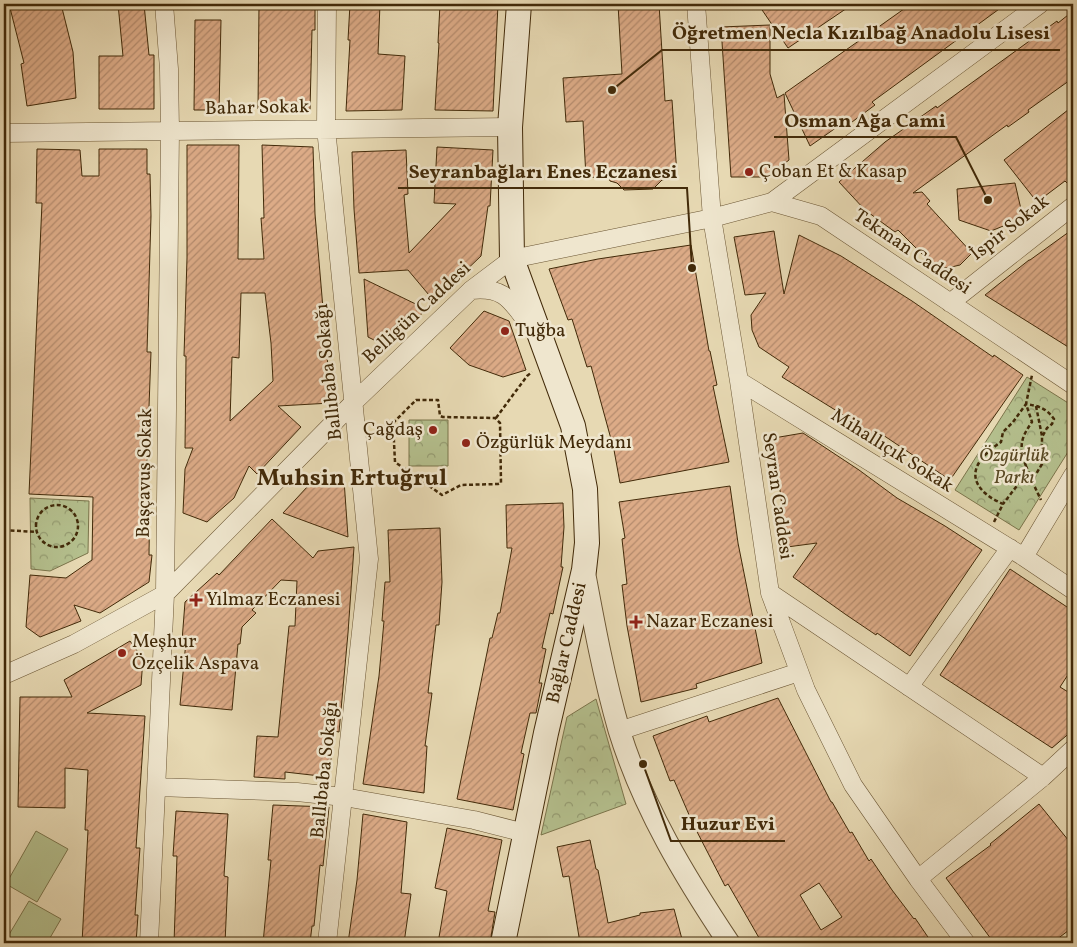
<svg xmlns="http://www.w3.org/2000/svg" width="1077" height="947" font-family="Vollkorn,serif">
<defs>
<pattern id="forest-crowns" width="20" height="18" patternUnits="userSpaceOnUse" patternTransform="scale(1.25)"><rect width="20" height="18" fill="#b4bf8d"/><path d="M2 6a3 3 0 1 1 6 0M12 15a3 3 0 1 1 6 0" fill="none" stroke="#949b71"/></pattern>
<pattern id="building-hatch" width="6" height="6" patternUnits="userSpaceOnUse" patternTransform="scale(1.25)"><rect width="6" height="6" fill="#dcab87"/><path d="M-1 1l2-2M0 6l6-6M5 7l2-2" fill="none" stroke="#b48b6d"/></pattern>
</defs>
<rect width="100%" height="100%" fill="#e7d9b3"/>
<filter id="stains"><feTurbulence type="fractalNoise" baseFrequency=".004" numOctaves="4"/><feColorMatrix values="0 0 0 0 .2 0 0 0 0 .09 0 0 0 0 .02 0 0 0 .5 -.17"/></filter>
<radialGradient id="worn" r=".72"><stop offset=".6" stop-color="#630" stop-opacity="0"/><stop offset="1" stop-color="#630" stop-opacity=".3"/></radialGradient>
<path fill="url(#forest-crowns)" stroke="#7b744b" d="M1027,377L1073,406V444L1019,530L955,490Z
M409,420H448V466H409Z
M30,498L89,501L88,553L50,571L31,569Z
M596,699L626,804L541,835L567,717Z"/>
<path fill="#b4bf8d" stroke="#7b744b" d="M36,831L68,849L37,902L6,884Z
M29,901L61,919L47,943H4Z"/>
<path fill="url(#building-hatch)" stroke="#422a09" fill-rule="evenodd" d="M9,4H61L73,52L76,98L27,106L21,64L24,63Z
M118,4H144L149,55H154V109H99V56H123Z
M259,4H315V30H312L310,110L258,109Z
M350,4H380L378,54L405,56L402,110L346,111L350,40H348Z
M440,4H498L493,111L435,110L439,43H438Z
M618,4H659L665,101L672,100L677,176L662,180L653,189L624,190L617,183L610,181L608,176L586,178L583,121L566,122L563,78L622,74Z
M758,4H853L788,48Z
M911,4H1006L872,102L875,105L852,122L850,118L810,146L785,93Z
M1073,11V78L1028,110L1029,112L1008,127L1007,125L913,193L922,192L930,201L927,204L972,253L960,265L947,268L936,265L928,260L898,230L895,232L865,210L839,182L885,142L936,106L937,108L1057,21L1058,23Z
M195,20H221L219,110H194Z
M770,25V74L777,98L784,94L789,160L767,177H731L721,27Z
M1073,106V178L1067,183L1065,181L1037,202L1004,160Z
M187,145H239L238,259H264L261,218H264L262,145L313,147L315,214L331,403L278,406L301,427L257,474L249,466L234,498L207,522L183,513L185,469L193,448H185L186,356H184L187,258ZM241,293H265L271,343L273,381L230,421L232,357L239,358Z
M437,147L493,150L490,206H488L481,256L434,301L408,270L359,273L354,209L352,152L406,150L408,194L404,195L409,253L456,204L434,203Z
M37,149L80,150L82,176H99V149H147V174H150L151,216L147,352H151L146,489H150L149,555H152L149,582L100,613L74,605L81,621L40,637L26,627L30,575L66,578L92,560L93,497L29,494L42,203H36Z
M1015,183L1023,218L991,231L959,220L957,189Z
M1073,229V350L985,295L1029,260H1030Z
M774,231L784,294L799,235L841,256L912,301L993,357L994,355L1023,375L950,480L880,433L876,438L853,421L782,377L789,367L759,347L752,330L751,315L766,293L745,295L734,237Z
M691,245L709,351H710L717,385L713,386L729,462L620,483L614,450L591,366L587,367L572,319L568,320L549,269L598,259Z
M364,279L426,309L390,348L368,337Z
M484,311L509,321L526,370L503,377L469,365L450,348Z
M803,433L859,470L897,498L945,526L982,550L910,656L877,633L876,635L845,614L793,577L817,543L787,547L779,482L776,483L768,439Z
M320,473L344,480L348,537L283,513Z
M730,486L738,543L762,663L696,684L697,688L641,702L627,626L622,585L627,584L622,539L625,538L619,502Z
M563,503L564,527L561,567H563L553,614L550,613L542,648L546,649L539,683H542L536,713H530L521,753L524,754L513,810L457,799L490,638H492L498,613H500L512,548H507L506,505Z
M272,519L313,558L318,551L354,547L348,633L339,732L334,731L329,777L285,772V779L254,777L257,736L278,737L289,626H295L297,581L281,580L252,610L256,613L242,627L240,644H238L232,710L180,705L186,641H182L185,602L217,573L219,575Z
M440,528L442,582L439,625H436L428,693H432L425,746H427L424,793L363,784L379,676L384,621H382L385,582H390L388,530Z
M1010,569L1073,611V667L1060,687L1073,695V730L1052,748L940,675Z
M130,641L143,659L141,685L87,713L145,716L136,848H140L135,915H138L136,943H82L88,830H85L88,770L65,768V808L18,807L20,697H72L64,680Z
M778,698L831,802H832L850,833L852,832L869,861L871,859L892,890L914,919L915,918L932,943H762L728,884L725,886L693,824L674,780L670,781L653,736L707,716L709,722ZM819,883L842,917L821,930L800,895Z
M1039,804L1073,846V927L1052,943H994L946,878L991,845L990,844Z
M273,805L329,807L323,866L320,865L314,926H312L310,943H263L271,860H268Z
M176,811L228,814L224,876L228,877L225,943H174L177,856H173Z
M363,814L407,822L401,893L411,894L404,943H348L357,880Z
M447,828L502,840L488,911L495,912L490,943H438L447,891L435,888Z
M590,840L596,869L598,870L608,923L640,915V913L674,909L683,943H580L569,876L563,877L557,847Z"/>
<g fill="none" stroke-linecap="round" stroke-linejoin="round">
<g stroke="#6b5634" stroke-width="19">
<path id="minor" d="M696,4L712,218L739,381L770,593L806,690L853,785L918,879L966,943
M4,133L510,127
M772,202L1040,4
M471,290C508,286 512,304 533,330
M950,303L1073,206
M739,381L1024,557L1073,590
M1024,557L1073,475
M770,593L1043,777
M4,675L74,644L165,594L354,402L471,290L512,259L712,218L772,202L821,216L1073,385
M909,687L1010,548
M619,731L799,672
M157,787L297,792L344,797L474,820L525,833
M918,879L1043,777L1073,749
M149,943L165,594L170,131L169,69L164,4
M327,943L369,559L326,128L327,4"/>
</g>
<g stroke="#6b5634" stroke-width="23">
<path id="tertiary" d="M584,570C594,624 604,678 619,730C643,808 685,877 729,943"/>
</g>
<g stroke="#422a09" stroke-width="26">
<path id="secondary" d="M503,943L546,733L584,570L587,543L585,489L573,426L512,259L510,127L519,4"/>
</g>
<path stroke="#422a09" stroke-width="2.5" stroke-dasharray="4 2.5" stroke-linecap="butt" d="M416,400H438L440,416L443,417L495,418L500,423L501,483L498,484L461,485L442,495L395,462L393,423Z
M1036,406L1042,436
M496,418L527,376L532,372
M1026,466C1019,447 1020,439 1032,422L1026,404L1032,375
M1032,481L1041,500
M36 526a21 21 0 1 1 42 0a21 21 0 1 1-42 0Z
M994,522L1003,504C997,501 990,498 985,493C963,473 983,454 1001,442L1003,432L1013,422L1026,404C1039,406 1046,408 1054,419L1052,424L1047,428L1042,437V464L1032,481L1026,466L1016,487L1003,504
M4,530L37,532"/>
<use href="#minor" stroke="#efe6ce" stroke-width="18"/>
<use href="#tertiary" stroke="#efe6ce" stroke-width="21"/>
<use href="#secondary" stroke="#efe6ce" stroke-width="24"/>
</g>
<g fill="#8f2418" stroke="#efe6ce" stroke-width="2">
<circle cx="749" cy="172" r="5"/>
<circle cx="505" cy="331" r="5"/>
<circle cx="433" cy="430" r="5"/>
<circle cx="466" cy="443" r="5"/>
<path d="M193.5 592.5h5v5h5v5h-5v5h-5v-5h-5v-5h5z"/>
<path d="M633.5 614.5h5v5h5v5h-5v5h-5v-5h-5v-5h5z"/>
<circle cx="122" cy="653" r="5"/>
</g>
<g text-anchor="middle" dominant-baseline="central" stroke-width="5" stroke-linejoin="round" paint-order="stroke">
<g font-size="19" fill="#422a09" stroke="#efe6ce">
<text transform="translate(257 108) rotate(-1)">Bahar Sokak</text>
<text transform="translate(1010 228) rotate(-38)">İspir Sokak</text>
<text transform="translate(912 252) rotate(34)">Tekman Caddesi</text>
<text transform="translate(417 313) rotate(-43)">Belligün Caddesi</text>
<text transform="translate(329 372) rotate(-96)">Ballıbaba Sokağı</text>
<text transform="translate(892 451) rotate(32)">Mihallıçık Sokak</text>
<text transform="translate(145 473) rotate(-89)">Başçavuş Sokak</text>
<text transform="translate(777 496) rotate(82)">Seyran Caddesi</text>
<text transform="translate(567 643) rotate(-77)">Bağlar Caddesi</text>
<text transform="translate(325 770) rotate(-84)">Ballıbaba Sokağı</text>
</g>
<g font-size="19" fill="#422a09" stroke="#efe6ce" text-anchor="start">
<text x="759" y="172">Çoban Et &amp; Kasap</text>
<text x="515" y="331">Tuğba</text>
<text x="423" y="430" text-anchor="end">Çağdaş</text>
<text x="476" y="443">Özgürlük Meydanı</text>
<text x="206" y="600">Yılmaz Eczanesi</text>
<text x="646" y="622">Nazar Eczanesi</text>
<text x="132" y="642">Meşhur<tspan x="132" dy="22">Özçelik Aspava</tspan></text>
</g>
<g font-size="19" font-style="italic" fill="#594823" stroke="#efe6ce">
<text x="1014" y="456">Özgürlük<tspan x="1014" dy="22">Parkı</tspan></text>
</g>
<g font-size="24" font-weight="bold" fill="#422a09" stroke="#efe6ce">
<text x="352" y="479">Muhsin Ertuğrul</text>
</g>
</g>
<path fill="none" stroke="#422a09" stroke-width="2" d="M612 90L662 50H1060M988 200L956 137H774M692 268L687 188H398M643 764L671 841H785"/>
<g fill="#422a09" stroke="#efe6ce" stroke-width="2">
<circle cx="612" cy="90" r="5"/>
<circle cx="988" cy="200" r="5"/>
<circle cx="692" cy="268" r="5"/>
<circle cx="643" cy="764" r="5"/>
</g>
<g font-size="20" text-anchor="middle" font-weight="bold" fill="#422a09" stroke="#efe6ce" stroke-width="5" stroke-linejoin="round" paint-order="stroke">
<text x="861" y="39">Öğretmen Necla Kızılbağ Anadolu Lisesi</text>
<text x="865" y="127">Osman Ağa Cami</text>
<text x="543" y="178">Seyranbağları Enes Eczanesi</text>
<text x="728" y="830">Huzur Evi</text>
</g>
<rect width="1077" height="947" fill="none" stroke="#e7d9b3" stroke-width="20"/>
<rect x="5" y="5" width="1067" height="937" fill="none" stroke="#422a09" stroke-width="2.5"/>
<rect x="10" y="10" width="1057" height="927" fill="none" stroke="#422a09"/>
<rect width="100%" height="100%" filter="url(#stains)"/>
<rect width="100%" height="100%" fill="url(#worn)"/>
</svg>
